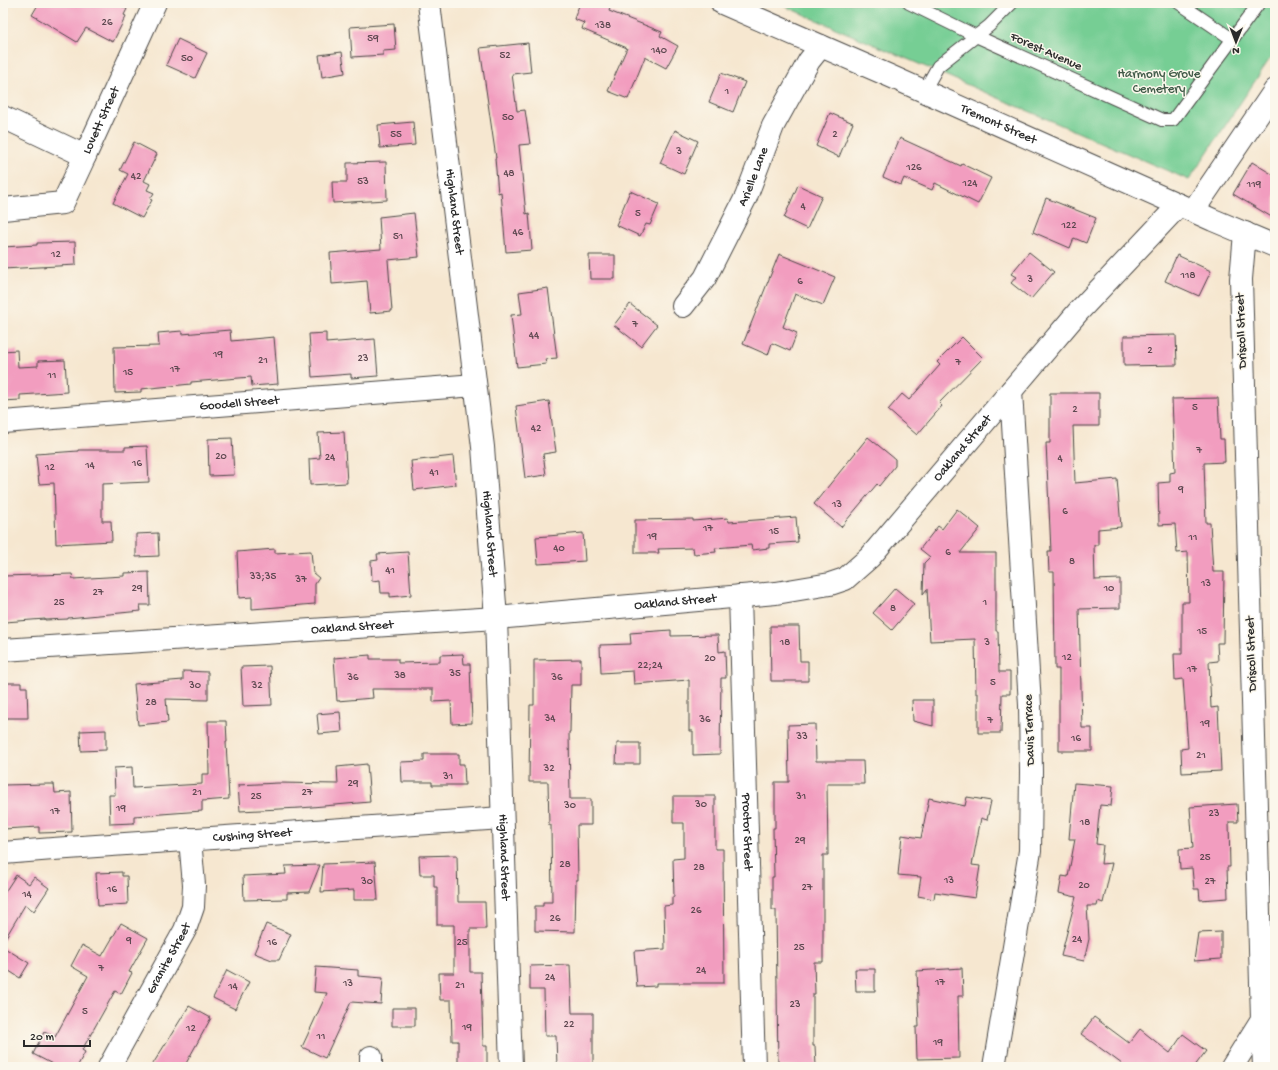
<svg xmlns="http://www.w3.org/2000/svg" width="1278" height="1070" font-family="'Gochi Hand',sans-serif">
<rect width="100%" height="100%" fill="#fbf7ec"/>
<filter id="ink" filterUnits="userSpaceOnUse"><feTurbulence type="fractalNoise" baseFrequency=".025" numOctaves="2"/><feDisplacementMap in="SourceGraphic" scale="8" xChannelSelector="R" yChannelSelector="G"/><feConvolveMatrix kernelMatrix="1 2 1 2 8 2 1 2 1" color-interpolation-filters="sRGB"/></filter>
<filter id="wash" filterUnits="userSpaceOnUse"><feTurbulence type="fractalNoise" baseFrequency=".012" numOctaves="4" result="noise"/><feDisplacementMap in="SourceGraphic" scale="16" xChannelSelector="R" yChannelSelector="G"/><feGaussianBlur stdDeviation="0.9" result="paint"/><feColorMatrix in="noise" values="0 0 0 0 0 0 0 0 0 0 0 0 0 0 0 0 0 1.4 0 .05"/><feComposite in="paint" operator="in"/></filter>
<g filter="url(#wash)">
<rect width="100%" height="100%" fill="#f6e7d0"/>
<path fill="#76ce94" stroke="#507c60" d="M777,3H1275V51L1189,180Z"/>
<g id="blocks">
<path fill="#f29dbf" d="M39,3H116L127,9L124,15L126,16L113,42L86,28L77,42L32,15Z
M580,3H612L609,11L662,32L660,36L678,46L666,68L645,57L628,99L608,91L627,48L582,29L584,23L574,19Z
M394,24L396,50L383,51V55L352,57L350,27Z
M178,39L207,53L195,78L166,65Z
M528,43L531,72L512,74L517,111L525,110L530,144L519,145L526,214L529,213L532,250L506,252L501,192L498,193L495,158H496L480,48Z
M342,52L345,73L322,77L319,55Z
M721,73L745,82L733,112L709,102Z
M830,113L853,123L839,157L816,146Z
M413,122L415,145L380,148L378,125Z
M675,130L698,141L684,174L660,163Z
M900,138L961,166L962,164L991,178L978,204L935,183L932,190L904,178L901,185L883,177Z
M134,142L157,154L144,181L150,184L147,190L154,193L150,199L152,200L142,218L113,203L128,174L120,170Z
M386,162L387,200L333,203L332,182H347V163Z
M1252,162L1275,176V219L1233,194Z
M798,185L822,196L807,229L784,218Z
M630,191L659,204L650,225L646,224L640,236L616,225Z
M1046,198L1096,218L1086,243L1074,238L1070,248L1033,232Z
M414,213L419,257L388,260L392,311L370,313L367,281L332,284L330,253L381,249L379,217Z
M75,242L76,265L3,269V247L37,245V243Z
M1029,252L1054,272L1031,299L1011,283L1016,277L1011,274Z
M779,254L835,277L823,305L795,294L783,327L797,333L790,351L772,343L768,355L743,344Z
M589,255H615V279H590Z
M1177,255L1211,271L1199,296L1165,281Z
M548,288L557,358L545,359L546,364L517,367L511,315L522,314L519,292Z
M630,304L657,325L641,346L614,325Z
M230,330L231,341L274,337L278,384L252,386L251,377L191,382V384L141,389V392L115,393L114,347L159,346L158,333L182,331V334Z
M326,333V343L375,339L378,376L351,378V374L312,377L309,334Z
M1176,335L1177,365L1124,366V336Z
M962,337L983,358L939,403L942,406L917,435L888,410L902,394L909,400L940,365L937,362Z
M17,350L18,367L38,366V361L65,360L67,392L20,395V400L3,401V351Z
M1050,393H1099V426H1073L1075,483L1117,479L1121,527L1098,529V545H1094L1095,580L1120,579V608L1079,609L1082,728H1092V751H1059V669H1055L1054,572H1049L1048,551H1051L1046,443H1050Z
M1218,398L1220,439H1224L1225,462L1204,463L1206,523H1210L1213,572H1224L1223,643H1217L1218,661L1209,662L1211,708L1218,707L1221,771L1182,773L1181,749L1188,748L1183,679L1175,680L1174,654H1182V602H1189L1188,552L1177,553L1175,524L1159,525L1158,483L1170,482V473L1175,472L1172,399Z
M549,401L556,452L543,454L546,475L525,478L516,406Z
M344,432L347,483L310,485L309,459L320,458L318,433Z
M868,437L895,459V466L879,486L877,484L841,527L814,504Z
M232,438L234,475L209,476L208,439Z
M147,446L149,482L102,484V521H111L112,541L56,544L54,483L39,484L36,454L78,451V450H125V447Z
M453,456L456,485L414,490L411,461Z
M957,509L980,528L960,553H996V631H998L999,672H1010V694H1002L1001,733H978V694H976L975,639L930,641L927,589L923,594L924,563L930,557L920,549L938,526L942,529Z
M796,517L798,542L769,544V548L752,550L751,545L715,548L716,552L694,554L693,548L658,549L659,553H635V520L693,519V521L728,518L729,522Z
M158,533L159,556L136,557V534Z
M583,533L585,561L538,564L536,537Z
M275,549V553L311,551L313,573L319,578L315,584V604L252,609V597L239,598L237,552Z
M408,552L411,595L390,597V593H381L380,580L372,581L371,561L378,560L377,554Z
M149,572L150,605H140L141,611L68,618V619L45,620V619L5,622L3,576L72,574L73,579L124,576V573Z
M895,588L914,604L892,630L873,613Z
M770,626H799L800,661H808V681H771Z
M671,630V636L718,635L719,652L725,651L726,678H721L720,754L693,755V731H689V680L634,684L633,671L601,673L600,645L631,644L630,633Z
M463,654L464,664H470L472,723L452,724L451,701L433,702V689H372L373,698L337,701L334,658L370,655V659H398V663L440,662V655Z
M581,659V685H571L570,732H569L570,799H591V825H577L578,880H576L575,932L535,931V906H543V902H552L551,825H549L548,782H529L530,705H534V660Z
M270,666L272,705L243,706L241,667Z
M183,671L208,672V700L166,699L168,722L138,725L134,684L183,680Z
M3,683H21V687H27L28,718H3Z
M912,700H933V726L913,721Z
M340,712L342,732L319,734L317,714Z
M208,721H226L227,742H226L229,799L202,801V811L134,816V823L110,824L109,795H115L114,768L132,767L133,788L202,784V774H209Z
M815,724L816,761H863L864,784H827L828,855H823V962H814L815,994H813V1046H815L816,1066L778,1067L776,910H772V877H774L773,828H775V782H789L788,725Z
M106,730V750L81,751L80,731Z
M617,743H640V764H616Z
M424,754H459V764H464L465,785H432V782H402L401,762L424,761Z
M367,764L370,802L300,808L240,811L238,785L278,783L338,784L337,767Z
M1074,783L1113,786L1111,806L1100,805L1096,844L1103,845L1101,864L1112,863L1103,903L1098,901L1097,906H1087L1089,939L1084,961L1061,956L1076,897L1059,893L1062,876L1068,877L1075,839H1069Z
M48,784H54L55,793L71,792L72,832L39,833V827L3,829V785Z
M673,796H715V849H723L724,983H656V986L637,987L634,951L665,949L664,906L672,905V897H674L673,859L684,858V823H673Z
M967,797L991,801L987,820L981,818L972,865L980,866L975,898L935,892L934,899L918,896L921,877L898,875L902,835L921,838L929,798L965,806Z
M1237,804L1238,822H1229L1230,867H1227L1228,898L1200,900L1199,889H1194L1192,868L1180,869L1179,849L1193,848L1190,807Z
M457,855L458,902H485L486,929H470V972H481L483,1046H487V1067H458V1041H452L451,1000H440L439,973H454V925H437V887H434V875H420L419,856Z
M375,862L378,900H354V890L321,892L323,864Z
M320,865L309,892L287,893V899L244,900L243,876L286,874L285,866Z
M122,872V876H127L128,904L98,906L96,873Z
M16,875L29,884L34,877L49,888L34,911L25,905L3,942V895Z
M121,923L148,938L129,972L132,973L121,994L115,991L82,1050L85,1052L77,1067H58L33,1054L44,1032L55,1037L88,976L71,966L82,945L102,956Z
M266,924L291,934L279,960H272L254,953Z
M1221,932V959L1194,961L1198,933Z
M3,947L29,963L20,978L3,967Z
M570,965L572,1013H593V1067H557L556,1036H545L544,990H530V966Z
M316,967L358,970V976L383,978L381,1004L351,1002L325,1058L302,1047L327,993L314,992Z
M962,968L963,996H958L959,1058L917,1059L916,1027H919L917,971Z
M855,969H875V991H856Z
M227,970L249,982L235,1009L213,998Z
M189,1006L211,1018L184,1067H151Z
M392,1008H415V1026H392Z
M1094,1017L1129,1043L1140,1029L1170,1053L1183,1034L1206,1051L1194,1067H1126L1081,1034Z"/>
</g>
</g>
<g filter="url(#ink)">
<use href="#blocks" fill-opacity="0" stroke="#494744" stroke-width="1"/>
<g fill="none" stroke-linecap="round" stroke-linejoin="round">
<g stroke="#494744" stroke-width="14">
<path id="service" d="M909,3L976,36L1162,120H1173L1259,3
M1179,3L1232,39
M924,91L938,66L989,26L1012,3"/>
</g>
<g stroke="#494744" stroke-width="24">
<g id="minor">
<path id="s1" d="M429,3L483,447L496,618L511,1067"/>
<path id="s2" d="M3,117L85,156L155,3"/>
<path d="M3,209L63,203L85,156"/>
<path d="M1193,211L1275,90"/>
<path id="s3" d="M683,306L705,278L746,197L773,126L809,61L821,46"/>
<path id="s4" d="M3,422L475,385"/>
<path id="s5" d="M740,596L754,1067"/>
<path id="s6" d="M3,650L496,618L776,593L830,584L845,579L870,557L1078,312L1179,205"/>
<path id="s7" d="M3,853L53,849L502,818"/>
<path d="M371,1057V1067"/>
<path id="s8" d="M109,1067L185,930L193,907L194,885L190,839"/>
<path d="M994,1067L1030,851L1031,772L1030,705L1011,391"/>
<path d="M1232,1067L1262,1019L1241,279L1245,233"/>
<path d="M1264,1067L1262,1019H1264"/>
</g>
</g>
<g stroke="#494744" stroke-width="24">
<g id="tertiary">
<path id="s9" d="M722,3L890,76L1213,220L1275,246"/>
</g>
</g>
<use href="#service" stroke="#fff" stroke-width="12"/>
<use href="#minor" stroke="#fff" stroke-width="22"/>
<use href="#tertiary" stroke="#fff" stroke-width="22"/>
</g>
</g>
<g text-anchor="middle" dominant-baseline="central" stroke-width="3" stroke-linejoin="round" paint-order="stroke">
<g font-size="11" fill="#5d4850">
<text x="107" y="23">26</text>
<text x="603" y="26">138</text>
<text x="373" y="39">59</text>
<text x="659" y="51">140</text>
<text x="505" y="56">52</text>
<text x="187" y="59">50</text>
<text x="727" y="92">1</text>
<text x="508" y="118">50</text>
<text x="396" y="135">55</text>
<text x="835" y="135">2</text>
<text x="679" y="152">3</text>
<text x="914" y="168">126</text>
<text x="509" y="174">48</text>
<text x="136" y="177">42</text>
<text x="363" y="182">53</text>
<text x="970" y="184">124</text>
<text x="1254" y="185">119</text>
<text x="803" y="207">4</text>
<text x="638" y="214">5</text>
<text x="1069" y="226">122</text>
<text x="518" y="233">46</text>
<text x="398" y="237">51</text>
<text x="56" y="255">12</text>
<text x="1188" y="276">118</text>
<text x="1030" y="280">3</text>
<text x="800" y="282">6</text>
<text x="635" y="325">7</text>
<text x="534" y="336">44</text>
<text x="1150" y="351">2</text>
<text x="218" y="355">19</text>
<text x="363" y="359">23</text>
<text x="263" y="361">21</text>
<text x="958" y="363">7</text>
<text x="175" y="370">17</text>
<text x="128" y="373">15</text>
<text x="52" y="376">11</text>
<text x="1195" y="408">5</text>
<text x="1075" y="410">2</text>
<text x="536" y="429">42</text>
<text x="1199" y="451">7</text>
<text x="221" y="457">20</text>
<text x="330" y="458">24</text>
<text x="1060" y="459">4</text>
<text x="137" y="464">16</text>
<text x="90" y="466">14</text>
<text x="50" y="468">12</text>
<text x="434" y="473">41</text>
<text x="1181" y="490">9</text>
<text x="837" y="505">13</text>
<text x="1065" y="512">6</text>
<text x="708" y="529">17</text>
<text x="774" y="532">15</text>
<text x="652" y="537">19</text>
<text x="1193" y="538">11</text>
<text x="559" y="549">40</text>
<text x="948" y="553">6</text>
<text x="1072" y="562">8</text>
<text x="390" y="571">41</text>
<text x="263" y="577">33;35</text>
<text x="301" y="580">37</text>
<text x="1206" y="584">13</text>
<text x="137" y="589">29</text>
<text x="1109" y="589">10</text>
<text x="98" y="593">27</text>
<text x="59" y="603">25</text>
<text x="985" y="603">1</text>
<text x="893" y="609">8</text>
<text x="1202" y="632">15</text>
<text x="785" y="643">18</text>
<text x="987" y="643">3</text>
<text x="1067" y="658">12</text>
<text x="710" y="659">20</text>
<text x="650" y="666">22;24</text>
<text x="1192" y="670">17</text>
<text x="455" y="674">35</text>
<text x="400" y="676">38</text>
<text x="353" y="678">36</text>
<text x="557" y="678">36</text>
<text x="993" y="683">5</text>
<text x="195" y="686">30</text>
<text x="257" y="686">32</text>
<text x="151" y="703">28</text>
<text x="550" y="719">34</text>
<text x="705" y="720">36</text>
<text x="990" y="721">7</text>
<text x="1205" y="724">19</text>
<text x="802" y="737">33</text>
<text x="1076" y="739">16</text>
<text x="1201" y="756">21</text>
<text x="549" y="769">32</text>
<text x="448" y="777">31</text>
<text x="353" y="784">29</text>
<text x="197" y="793">21</text>
<text x="307" y="793">27</text>
<text x="256" y="797">25</text>
<text x="801" y="797">31</text>
<text x="701" y="805">30</text>
<text x="570" y="806">30</text>
<text x="121" y="809">19</text>
<text x="55" y="812">17</text>
<text x="1214" y="814">23</text>
<text x="1085" y="823">18</text>
<text x="800" y="841">29</text>
<text x="1205" y="858">25</text>
<text x="565" y="865">28</text>
<text x="699" y="868">28</text>
<text x="949" y="881">13</text>
<text x="367" y="882">30</text>
<text x="1210" y="882">27</text>
<text x="1084" y="886">20</text>
<text x="807" y="888">27</text>
<text x="112" y="890">16</text>
<text x="27" y="895">14</text>
<text x="696" y="911">26</text>
<text x="555" y="919">26</text>
<text x="1077" y="940">24</text>
<text x="129" y="941">9</text>
<text x="272" y="943">16</text>
<text x="462" y="943">25</text>
<text x="799" y="948">25</text>
<text x="101" y="969">7</text>
<text x="701" y="971">24</text>
<text x="550" y="978">24</text>
<text x="940" y="983">17</text>
<text x="348" y="984">13</text>
<text x="460" y="986">21</text>
<text x="233" y="987">14</text>
<text x="795" y="1005">23</text>
<text x="85" y="1012">5</text>
<text x="569" y="1025">22</text>
<text x="467" y="1028">19</text>
<text x="191" y="1029">12</text>
<text x="321" y="1037">11</text>
<text x="938" y="1043">19</text>
</g>
<g font-size="13" fill="#2b2b2b" stroke="#fbf7ec">
<text transform="translate(1046 52) rotate(24)">Forest Avenue</text>
<text stroke="none"><textPath href="#s2" startOffset="130">Lovett Street</textPath></text>
<text stroke="none"><textPath href="#s9" startOffset="302">Tremont Street</textPath></text>
<text stroke="none"><textPath href="#s3" startOffset="148">Arielle Lane</textPath></text>
<text stroke="none"><textPath href="#s1" startOffset="210">Highland Street</textPath></text>
<text transform="translate(1242 331) rotate(-92)">Driscoll Street</text>
<text stroke="none"><textPath href="#s4" startOffset="237">Goodell Street</textPath></text>
<text stroke="none"><textPath href="#s6" startOffset="1022">Oakland Street</textPath></text>
<text stroke="none"><textPath href="#s1" startOffset="534">Highland Street</textPath></text>
<text stroke="none"><textPath href="#s6" startOffset="674">Oakland Street</textPath></text>
<text stroke="none"><textPath href="#s6" startOffset="350">Oakland Street</textPath></text>
<text transform="translate(1252 654) rotate(-92)">Driscoll Street</text>
<text transform="translate(1030 730) rotate(-92)">Davis Terrace</text>
<text stroke="none"><textPath href="#s5" startOffset="236">Proctor Street</textPath></text>
<text stroke="none"><textPath href="#s7" startOffset="250">Cushing Street</textPath></text>
<text stroke="none"><textPath href="#s1" startOffset="858">Highland Street</textPath></text>
<text stroke="none"><textPath href="#s8" startOffset="124">Granite Street</textPath></text>
</g>
<g font-size="13" fill="#425c4a" stroke="#fbf7ec">
<text x="1159" y="74">Harmony Grove<tspan x="1159" dy="15">Cemetery</tspan></text>
</g>
</g>
<rect width="1278" height="1070" fill="none" stroke="#fbf7ec" stroke-width="16"/>
<g transform="translate(1236 42) rotate(181)" stroke="#fbf7ec" stroke-width="3" paint-order="stroke">
<path d="M0-3L7 15L0 10L-7 15Z" fill="#2b2b2b"/>
<text y="-6" font-size="11" font-weight="bold" text-anchor="middle" fill="#2b2b2b">N</text>
</g>
<path d="M24 1040v6h66v-6" fill="none" stroke="#2b2b2b" stroke-width="2"/>
<text x="30" y="1040" font-size="12" fill="#2b2b2b" stroke="#fbf7ec" stroke-width="3" paint-order="stroke">20 m</text>
</svg>
